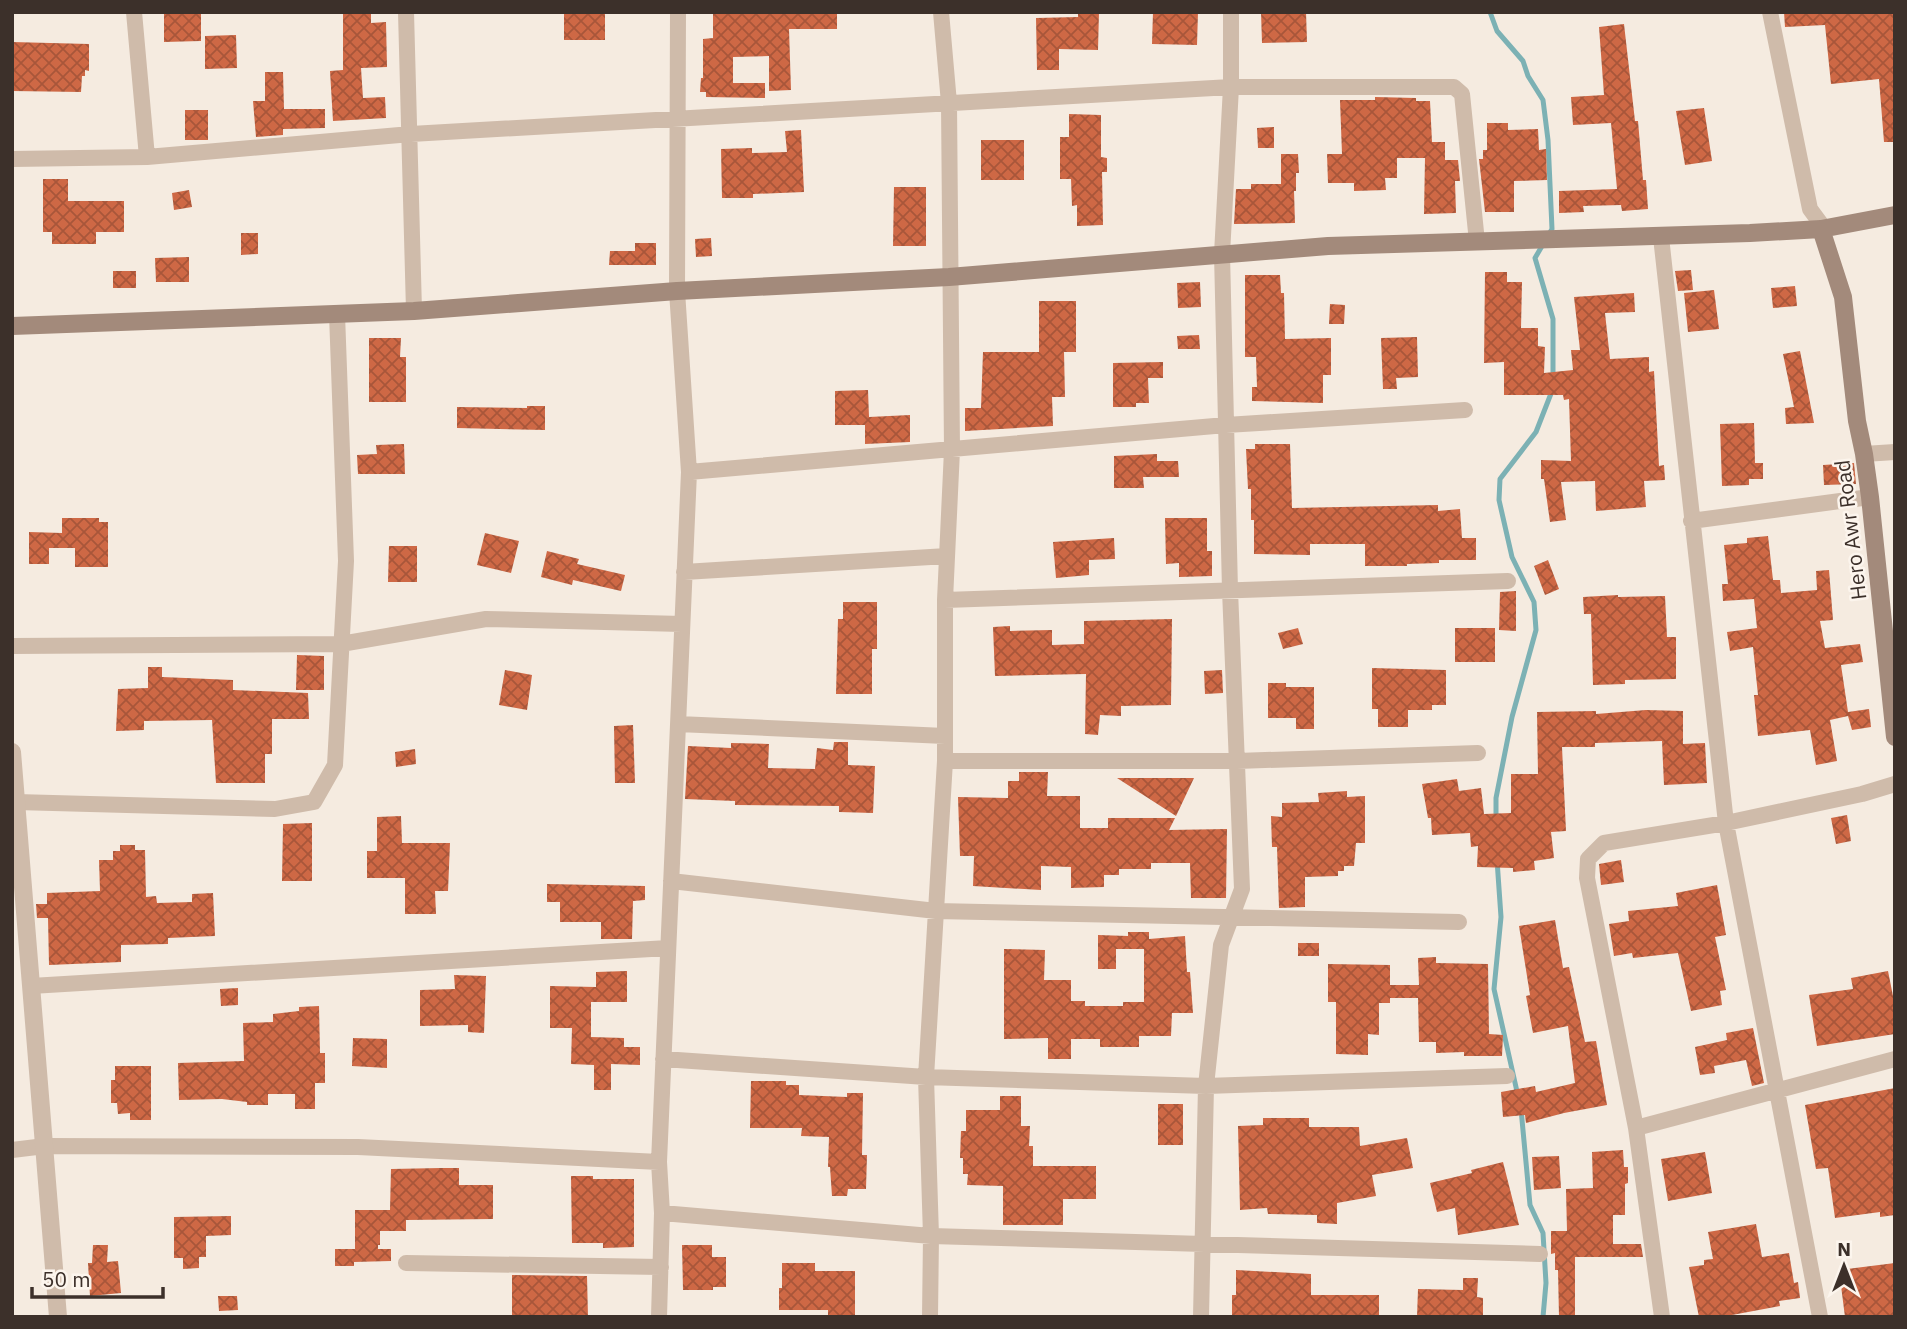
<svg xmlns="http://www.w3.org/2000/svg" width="1907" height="1329" font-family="'IBM Plex Sans',sans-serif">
<defs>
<pattern id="building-cross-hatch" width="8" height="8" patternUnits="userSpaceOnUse" patternTransform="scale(1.75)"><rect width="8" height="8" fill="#ce6845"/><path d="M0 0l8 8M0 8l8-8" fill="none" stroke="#a8563a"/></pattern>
</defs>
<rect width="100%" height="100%" fill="#f5ebe0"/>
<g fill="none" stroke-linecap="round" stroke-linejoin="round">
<path stroke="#7cb1b4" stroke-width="5" d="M1490,12L1497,31L1523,61L1528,76L1543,100L1548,140L1552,229L1535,258L1553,319V378
M1496,819V798L1512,717L1536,630L1534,602L1512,557L1499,500L1500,479L1536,432L1552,391
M1497,860L1501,917L1494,989L1518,1096
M1521,1109L1530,1205L1543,1233L1546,1283L1543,1317"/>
</g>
<path fill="url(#building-cross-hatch)" d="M343,12H371V23L386,22L387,67L361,68L363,98L385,97L386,118L333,121L330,71L343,70Z
M564,12H605V40H564Z
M713,12H837V29H789L791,90L769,91V56L733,57V83H765V98L706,97V92H700L701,78H703V39L713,38Z
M1078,12H1099L1098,50L1059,49V70H1037L1036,18L1078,17Z
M1153,12H1198L1197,45L1152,44Z
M1261,12H1306L1307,42L1262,43Z
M1784,12H1895V142H1884L1879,79L1831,84L1825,25L1785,27Z
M164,13H201V41L164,42Z
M1624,24L1635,121H1638L1643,180H1646L1648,209L1622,211L1621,205L1583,206L1584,212L1559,213V191L1617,189L1611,123L1573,125L1571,97L1604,95L1599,27Z
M236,35L237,68L205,69V36Z
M12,42L89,44V71L85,70V76H82L81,92L12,91Z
M265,72H283L284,109H325V128L283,129V135L256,137L253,101H265Z
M1375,97L1416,98V101H1430L1432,142H1445V160H1458L1460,181H1455L1456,213L1424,214L1425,158H1397V178H1385L1386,190L1354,191V183H1328L1327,154H1342L1340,100H1375Z
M1704,108L1712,161L1685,165L1676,111Z
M185,110H208V140H185Z
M1069,114L1101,115V157L1107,158V172H1102L1103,225L1077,226V205L1072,206L1071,179H1060V137H1069Z
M1487,123H1508V130L1538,129L1539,150L1546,149L1547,180L1514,181V212H1485L1479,159H1483V150H1487Z
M1274,127V148H1258L1257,128Z
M801,130L804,192L753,194V198H722L721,149L752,148V153L787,152L785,131Z
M981,140H1024V180H981Z
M1281,154H1298L1299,173H1296V191H1294L1295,223L1234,224L1236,189H1251V184H1281Z
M43,179H68V201H124V232H96V244H52V232H43Z
M894,187H926V246H893Z
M189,190L192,207L174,210L172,193Z
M241,233H258V254L241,255Z
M711,238L712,256L696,257L695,239Z
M635,243H656V265H609L610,251H635Z
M189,257V282H156L155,258Z
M1691,270L1693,290L1678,291L1675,271Z
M113,271H136V288H113Z
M1485,272H1507V282H1522L1521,328H1538V346L1545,347L1544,373L1573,370L1571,350H1580L1574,297L1634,293L1635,312L1605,313L1610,359L1649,357V372L1654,371L1659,466L1664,465L1665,480L1644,481L1646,507L1596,511L1595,481L1561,482L1566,520L1550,522L1544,479H1541V460L1571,461L1569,399L1564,400L1563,395H1504V362L1484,363Z
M1245,275H1280L1281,293H1284L1285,339L1331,338V375H1323V403L1252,401V387H1257L1256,357H1245Z
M1200,282L1201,307L1178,308L1177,283Z
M1795,286L1797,306L1773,308L1771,288Z
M1714,290L1719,329L1688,332L1684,293Z
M1039,301H1076V352H1064L1065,397H1052L1053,426L965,431V408H981L983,352H1039Z
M1330,304L1345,305L1344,324H1329Z
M1199,335L1200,349H1178L1177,336Z
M1417,337L1418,377L1396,378L1397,389H1383L1381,338Z
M369,338H401L400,357H406V402H369Z
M1800,351L1814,423L1786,424L1785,408L1794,407L1783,354Z
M1163,362V378H1148L1149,403H1136V407H1113V363Z
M868,390L869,417L910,415V442L865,444V425H835V391Z
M527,406H545V430L457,428V407L527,408Z
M1754,423L1755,463H1763V479H1749V485L1722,486L1720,424Z
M404,444L405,474H358L357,455L377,454L376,445Z
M1255,444H1290L1292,508L1438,505V511L1460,509L1462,538H1476V560H1439V563L1407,564V566H1365V544H1310V555L1254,554V520H1251V489H1248L1246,449H1255Z
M1157,454V461H1178L1179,477H1143L1144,488H1114V456Z
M1854,463L1856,484L1824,485L1823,465Z
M62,518H99V522H108V567H75V548H49V564H29V532L62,533Z
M1165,518H1207V551H1212V576L1179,577V563L1166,564Z
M485,533L519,541L511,573L477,565Z
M1768,536L1773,580H1780L1781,593L1817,590L1816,571L1829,570L1833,620L1820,621L1825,648L1860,644L1863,662L1841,665L1848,712L1869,709L1871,727L1852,730L1848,716L1830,720L1837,761L1816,765L1810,730L1758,736L1754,695H1758L1753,647L1730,651L1727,632L1757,628L1754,599L1723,601L1722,584H1728L1724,545L1747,543V538Z
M1114,538L1115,559L1089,560V575L1056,578L1053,542Z
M389,546H417V582H388Z
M547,551L579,559L577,564L625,575L621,591L573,580L572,585L541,577Z
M1548,560L1559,589L1545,595L1534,566Z
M1516,591V631L1499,630L1500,592Z
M1618,595V597L1665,596L1667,637H1676V679L1625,680V684L1593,685L1591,614H1584L1583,597Z
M843,602H877V649H872V694H836L838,619H843Z
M1172,619L1171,705L1121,706V716L1100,715L1098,735L1085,734L1086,674L995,676L993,627L1010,626V631L1052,630V645L1084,644V621Z
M1298,628L1303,644L1283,649L1278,633Z
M1455,628H1495V662H1455Z
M297,655L324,656V690H296Z
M148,667H162V677L233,680V690L308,693L309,719H272V754H265V783H216L212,720L144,721V730L116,731L118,689L148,688Z
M1372,668L1446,670V705H1432V710H1408V727H1378V709H1372Z
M505,670L532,675L527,710L499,705Z
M1222,670L1223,693L1205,694L1204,671Z
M1268,683H1286V687H1314V729H1296V718H1268Z
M1646,710L1683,711V744L1705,743L1707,783L1664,785L1662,741L1595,743V747H1562L1566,831L1551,832L1554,858L1534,861L1535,870L1513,872V868L1477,867L1478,846L1471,847L1470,833L1432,835L1431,818H1428L1422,784L1457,779L1459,791L1481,788L1484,814L1511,813V774H1538L1537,712L1596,711V714Z
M633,725L635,783H615L614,726Z
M834,742H848V765L875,766L873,813L839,812V806L735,805V801L685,799L688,746L731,748V743L769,744L768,768L815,769L817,748L833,750Z
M415,749L416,764L396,767L395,752Z
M1019,772H1048L1047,796H1080V828H1108V818H1175L1169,830L1227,829L1226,898H1191L1190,863H1151V869H1119V875H1104V887L1071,888V867L1041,866V890L973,886L974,856H960L958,797L1008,798V781H1019Z
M1117,778H1194L1176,816Z
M1347,791V797L1365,796V843H1356L1354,866H1344V871H1338V876L1305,877V907L1279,908L1277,847H1272L1271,816L1282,817V803L1319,802L1318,793Z
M1847,815L1851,841L1836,844L1831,818Z
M401,816L402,843H450L448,891H435L436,914H405V878H367V851H377V817Z
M312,823V881H282L283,824Z
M120,845H135V850H145L146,897L156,896L157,903L192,902V894L213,893L215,936L168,938V944L121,945V962L49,965L48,918H37L36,904H47V893L100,891L99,860H113V851H120Z
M1621,860L1624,882L1601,885L1599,864Z
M547,884L645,886V900L633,901L632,939H601V922H560V902H547Z
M1717,885L1726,935L1715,937L1726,990L1720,991L1722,1005L1691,1011L1678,953L1633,958L1632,953L1614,956L1609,924L1629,921L1628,911L1678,906L1676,893Z
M1555,920L1563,968L1569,967L1585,1042L1596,1041L1607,1105L1564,1113L1526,1123L1525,1115L1503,1117L1501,1092L1535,1086L1536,1092L1575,1083L1568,1026L1533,1033L1526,996L1530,995L1519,926Z
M1128,932H1149V939L1185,936L1187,972H1190L1193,1013H1172L1171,1036H1139V1047H1100V1039H1071V1059H1048V1038L1004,1039V949L1045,950L1044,980H1071V1001H1085V1006H1123V1002H1144V949H1116V969H1098V935L1128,936Z
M1298,943H1319V956H1298Z
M1436,957V963L1488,964L1489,1034L1503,1035L1502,1056H1464V1052L1436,1053V1042H1419L1418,998H1390V1003H1379V1035L1368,1034V1055L1336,1054V1002H1328V964L1390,965V985H1419L1418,958Z
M627,971V1002H591V1037L624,1038V1047H640V1065L611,1064V1090H594V1065L571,1064L572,1028H550V986L596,987V972Z
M1888,971L1895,1006V1034L1817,1046L1809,995L1853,989L1851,978Z
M454,975L486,976L484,1033L468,1032V1025L420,1026V990L455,989Z
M238,988V1005L221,1006L220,989Z
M319,1006L320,1053H325V1083H315V1109H295V1094H268V1105H247V1102L222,1099L179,1100L178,1063L244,1061L243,1023L273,1022V1014L299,1011V1007Z
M1753,1028L1764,1083L1752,1086L1746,1060L1714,1066L1715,1073L1700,1075L1695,1047L1727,1040L1726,1033Z
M353,1038L387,1039V1068L352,1066Z
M115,1066H151V1120H130V1113L118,1114L117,1103H111V1080H115Z
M751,1081H786V1085H799V1095L847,1097V1093H863L862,1155H867L866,1189H848L847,1196H832L830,1167H828L829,1137L801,1136L802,1128H750Z
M1895,1088V1215L1880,1217V1212L1835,1218L1828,1168L1816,1169L1805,1105Z
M1000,1096H1021V1126H1030L1029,1146H1033V1166H1096V1199H1063V1225H1003V1186L967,1185L968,1174H963V1158H960L961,1131H966V1110H1000Z
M1158,1104H1183V1145H1158Z
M1263,1118H1309V1127H1359L1360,1146L1407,1138L1413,1168L1372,1175L1376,1196L1337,1203V1224L1317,1223V1215L1268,1214L1267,1208L1240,1210L1238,1126L1263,1125Z
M1623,1150L1624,1167H1628V1183L1625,1184V1215H1613V1244H1641L1643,1257H1575V1317H1559L1558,1270H1555V1253L1551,1254V1231H1567L1566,1189L1593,1188L1592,1152Z
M1705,1152L1712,1193L1668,1201L1661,1159Z
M1559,1156L1561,1188L1534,1190L1532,1157Z
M1503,1162L1519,1225L1458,1235L1455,1208L1437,1212L1430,1183L1472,1173L1471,1170Z
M441,1168H459V1185H493V1219L406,1220V1231H380V1245H378V1249H391V1261L354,1262V1266H335V1249H355V1210H390L391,1169Z
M571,1176H593V1179H634V1247L603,1248V1243H572Z
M231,1216V1235L206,1236V1257H199V1268L183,1269V1258H174V1217Z
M1756,1224L1762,1257L1789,1253L1794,1283L1798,1282L1800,1298L1779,1301L1780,1306L1732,1315L1733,1317H1699L1689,1267L1704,1265V1260L1713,1259L1708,1232Z
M93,1245H108L107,1262L118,1261L121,1293L90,1296L88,1263H92Z
M682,1245H712V1257H726V1287H713V1290H683Z
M782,1263H815V1271H855V1317H828V1310H779V1288H782Z
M1895,1263V1317H1845L1839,1270Z
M1236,1270L1311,1274V1295H1379V1317H1232V1295H1236Z
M512,1275L587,1276L588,1317H512Z
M1463,1278H1478L1477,1297L1483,1298V1317H1417L1418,1289L1463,1290Z
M218,1296H237L238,1310L219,1311Z"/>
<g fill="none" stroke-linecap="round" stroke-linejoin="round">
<path stroke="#cfbbaa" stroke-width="16" d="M134,12L147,157
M406,12L414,311
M1770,12L1810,209L1824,228
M12,159L147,157L411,134L1231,87H1454L1462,94L1477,242
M1661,237L1726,823L1820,1317
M1864,454L1895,452
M689,472L1226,425L1465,410
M1691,521L1870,497
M684,572L947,556
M945,600L1508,581
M12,646L341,644L486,619L682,624
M678,724L945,736
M945,761H1237L1478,753
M16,802L275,809L314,802L335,765L346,561L337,314
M671,881L936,911L1459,922
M31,986L668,948
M663,1059L926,1077L1206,1086L1507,1076
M1636,1128L1895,1059
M12,1150L45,1146L358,1147L659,1162
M662,1213L931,1236L1540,1254
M406,1263L661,1267
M659,1317L662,1213L659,1162L689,472L677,291L678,12
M930,1317L931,1236L926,1077L945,761V600L952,450L949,103L941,12
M1201,1317L1206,1086L1221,945L1242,889L1230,590L1222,254L1231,87V12
M1662,1317L1636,1128L1587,878L1588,859L1604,843L1726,823L1862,794L1895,784"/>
<path stroke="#cfbbaa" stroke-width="18" d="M12,752L58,1317"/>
<path stroke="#a38a7b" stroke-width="18" d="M1821,229L1843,297L1857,421L1864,454L1870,497L1895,737
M12,326L414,311L677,291L949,277L1328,246L1750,233L1821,229L1895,215"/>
</g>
<g text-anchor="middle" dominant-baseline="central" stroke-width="5" stroke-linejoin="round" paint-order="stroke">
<g font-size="21" fill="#3c302a" stroke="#fcf5ed">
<text transform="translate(1850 530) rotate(-97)">Hero Awr Road</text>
</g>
</g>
<rect width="1907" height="1329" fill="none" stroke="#3c302a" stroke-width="28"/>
<g transform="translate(1844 1266)" stroke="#fcf5ed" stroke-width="5" paint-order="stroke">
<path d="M0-5L12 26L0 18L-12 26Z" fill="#3c302a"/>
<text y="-10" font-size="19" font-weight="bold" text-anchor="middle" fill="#3c302a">N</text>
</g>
<path d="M32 1287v10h131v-10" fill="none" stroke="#3c302a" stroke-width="3.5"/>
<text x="42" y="1287" font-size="21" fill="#3c302a" stroke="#fcf5ed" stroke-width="5" paint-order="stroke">50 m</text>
</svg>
